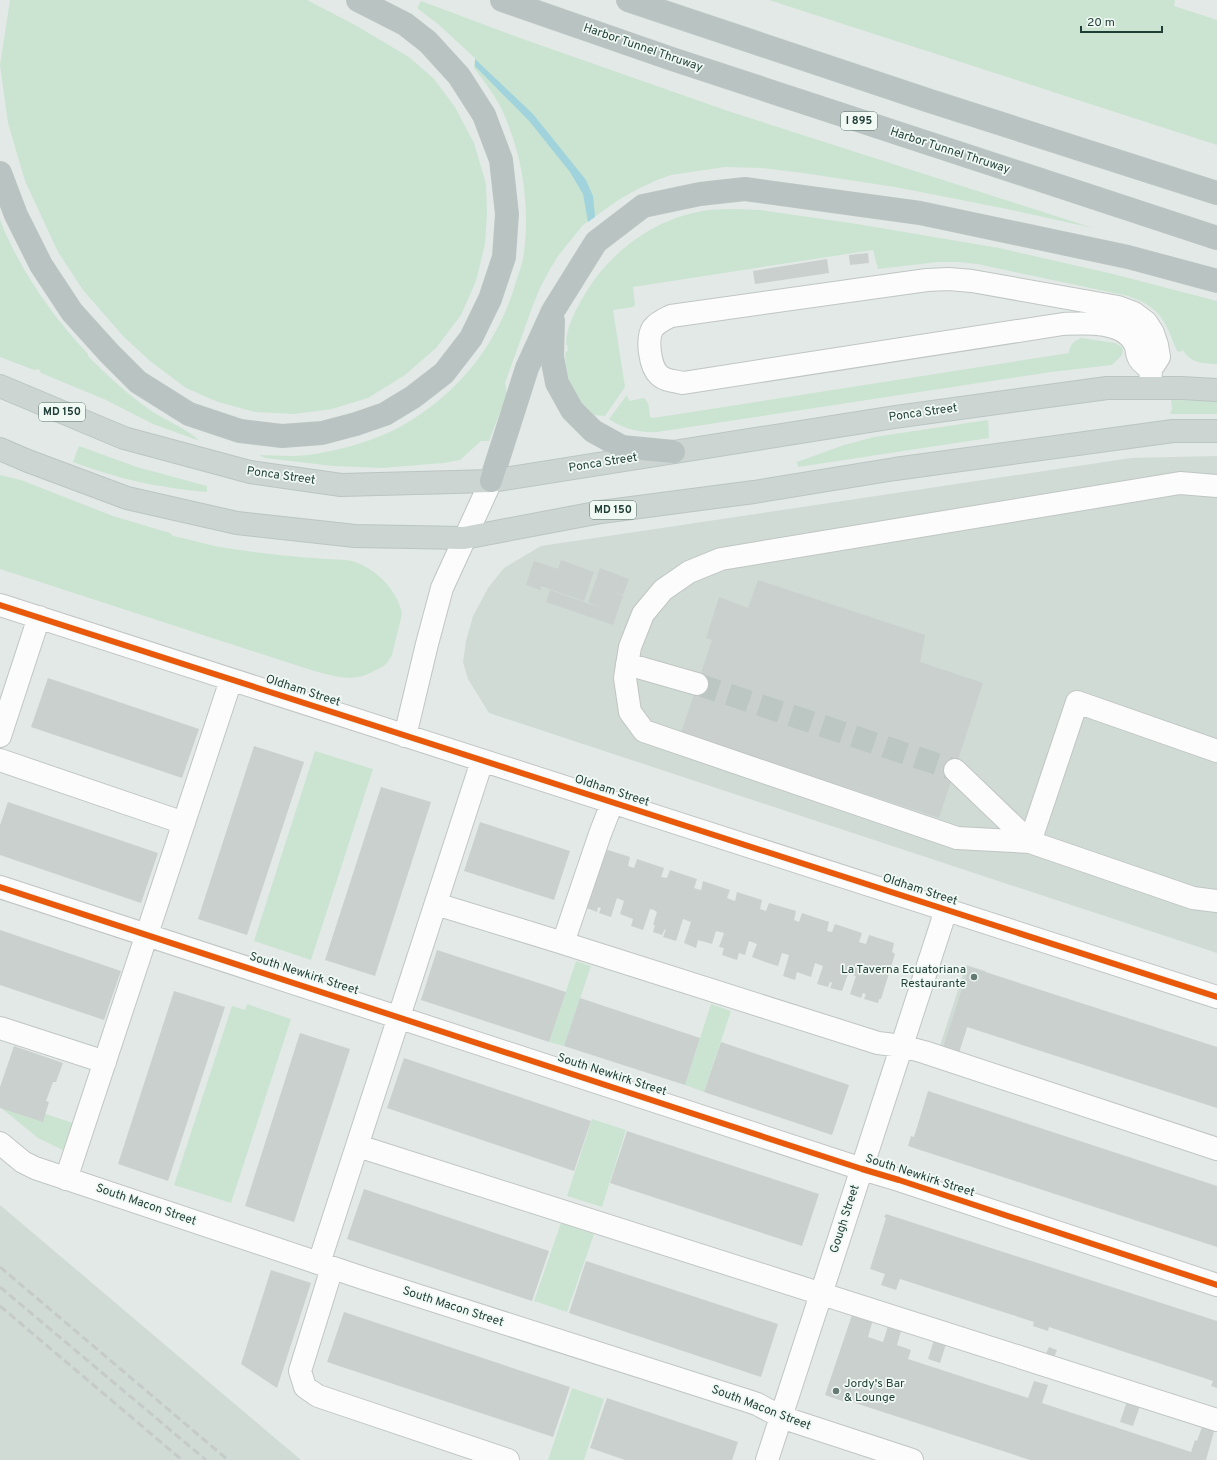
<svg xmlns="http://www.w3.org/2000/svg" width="1217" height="1460" font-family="Overpass,sans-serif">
<rect width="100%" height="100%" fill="#e3e9e6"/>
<path fill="#d0dbd6" d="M1217,456V953L489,713L468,679L463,662L466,641L473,616L488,588L504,568L541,546L1131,458Z
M966,965L986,971L957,1058L938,1052Z
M0,1205L301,1460H0Z"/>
<path fill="#cbe4d2" d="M10,0H307L355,25L409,57L434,79L455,107L474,143L486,184L487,214L485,244L476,281L461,315L436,348L405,375L368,398L332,409L294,414L255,412L218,402L186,388L150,361L123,336L83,290L58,252L25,181L8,123L0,65Z
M769,0H1175L1174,6L1217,20V145Z
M421,1L520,38L728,111L1093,228L1007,209L895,187L803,173L761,168L725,167L671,175L657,180L636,190L620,199L583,225L558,256L549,271L540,288L533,305L505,383L507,394L489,441H481L460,460L443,463L382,468L333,466L265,458L259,455C275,455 292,457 307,455C339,451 378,440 405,424C459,392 497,345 515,285C517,277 521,268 523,259C531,209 523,154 501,108C494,94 484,81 474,68L475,58L439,25L417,8Z
M736,209L761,210L857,224L999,248L1113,274L1217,301V364C1204,364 1190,363 1183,350L1180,352L1177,351C1164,319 1161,308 1128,296L977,264L957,262H938L878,269L873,250L633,287L635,305L633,307L613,310L625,387L605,416L594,415C590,411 587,407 583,404C570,392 565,369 565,353L568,350L567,345H566C566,327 576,309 585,294C612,249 657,217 709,210C718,209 727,209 736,209Z
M0,220C20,270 52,316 88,354V356C108,376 129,396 153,412C169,422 187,429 200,441L153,424L106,400L41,373L39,369L34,370L0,357Z
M1081,338L1115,343L1122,347L1123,351L1122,355L1112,365L1051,372L657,432C640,433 623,429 609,419L627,395L629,401L644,398C650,403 649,410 650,417L653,418L1069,353C1070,344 1073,342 1081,338Z
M1171,400L1217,401V414H1170L1172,409Z
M988,420L989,438L798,467L797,462L844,445L874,437Z
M79,446L137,467L207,486V492C159,488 118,479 73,462Z
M0,475L21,480L113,516L170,533L173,536C189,539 204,544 220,547C262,554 304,558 346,560C371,563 398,589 402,614L392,655C388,663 384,667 376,670C354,683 338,677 314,671L0,569Z
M315,751L373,769L311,960L254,941Z
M576,961L591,966L564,1046L549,1042Z
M247,1004L291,1019L231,1203L174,1185L232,1006L245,1010Z
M711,1004L731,1011L704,1092L685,1085Z
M0,1099L73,1123L63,1150L38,1138L0,1107Z
M592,1119L626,1130L602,1207L567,1196Z
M561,1223L594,1234L567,1312L534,1301Z
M572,1388L604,1399L584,1460H548Z"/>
<path fill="#a0d3dc" d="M475,59L533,114L586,180L593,196L595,217L588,222L583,194L570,172L530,122L475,66Z"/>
<path fill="#cad0ce" d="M868,253L869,263L850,265L849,255Z
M827,259L829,273L755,284L753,271Z
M561,560L594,572L584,601L541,586V590L526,585L534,561L558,569Z
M600,568L629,579L623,595L611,591L623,596L613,625L546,602L550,590L601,608L588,602Z
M758,580L925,635L920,662L983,683L939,818L681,733L712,640L706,638L719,597L748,608Z
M48,678L199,729L182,778L31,727Z
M254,746L304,762L247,935L198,919Z
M381,787L431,802L375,976L325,960Z
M8,802L158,853L141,903L0,855V825Z
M480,822L570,851L554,900L464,871Z
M605,849L630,857L628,866L634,868L637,859L664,868L661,877L667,878L670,870L697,879L694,888L697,889L701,890L703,881L730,890L727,898L735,901L737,892L762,900L760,909L766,911L769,903L796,911L794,920L799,922L802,913L829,922L827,931L832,932L835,924L862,933L859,942L866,944L869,935L894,943L892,952L895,954L881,999H879L878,1003L864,999L866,994L863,993L861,998L850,994L856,976L848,974L842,991L830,988L832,983L831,982H830L828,987L817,984L823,966L815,963L811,977L797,972L795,980L783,976L789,955L782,953L778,966L765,962L752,957L757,944L749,941L745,955L739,953L737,960L722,955L724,948L719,947L724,933L716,931L712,944L698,940L696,948L684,943L691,922L683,919L676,941L663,937L666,929H665L662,935L653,932L655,925H653L657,912L654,910L650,909L643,930L631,926L633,919L620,914L624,901L617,898L611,917L599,913L601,908L598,907L597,912L584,907Z
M0,930L121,971L104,1020L0,985Z
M437,950L566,992L549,1042L421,1000Z
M967,966L1217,1047V1108L967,1027L958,1056L942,1051L968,970H966Z
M174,991L225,1007L168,1181L118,1164Z
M580,998L700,1038L685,1085L564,1046Z
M300,1033L350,1049L294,1222L245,1206Z
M721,1042L849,1085L832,1135L704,1092Z
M14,1046L63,1063L56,1082H53L46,1101L49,1102L43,1122L0,1108V1087Z
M404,1058L591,1121L574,1171L387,1108Z
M928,1091L1217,1186V1247L908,1146L911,1136L914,1137Z
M627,1131L819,1194L802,1246L610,1183Z
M364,1189L549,1251L532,1301L347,1239Z
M886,1214L1217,1321V1388L1211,1386L1213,1381L1049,1327L1048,1331L1033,1326L1034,1322L900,1279L896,1290L881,1285L885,1274L870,1269L886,1218L884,1217Z
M586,1261L778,1324L761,1377L569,1313Z
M271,1270L311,1283L277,1388L241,1364Z
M344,1312L570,1387L553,1437L327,1362Z
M853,1312L874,1316L868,1337L883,1342L888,1326L901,1331L897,1345L911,1350L908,1359L1028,1398L1034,1381L1048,1385L1042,1403L1191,1452L1195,1440L1197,1441L1203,1424L1215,1428L1206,1460H1030L846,1400L845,1402L825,1395Z
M934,1340L946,1344L940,1363L928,1359Z
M1049,1347L1057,1350L1053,1360L1045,1356Z
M607,1398L738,1442L732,1460H625L590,1448Z
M1127,1401L1140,1406L1133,1426L1120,1422Z"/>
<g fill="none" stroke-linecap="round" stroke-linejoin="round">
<path stroke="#bcc7c3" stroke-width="22" stroke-dasharray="22 11" stroke-linecap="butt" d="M697,684L955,770"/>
<g stroke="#c0c6c3" stroke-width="24">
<path id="minor" d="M1150,388L1151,369L1159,357L1157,345L1153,333L1146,322L1134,313L1118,307L972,281L949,279L927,280L671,316C665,319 658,322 653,328C646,339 650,367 659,375C665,381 675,381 683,383L1063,324C1085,323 1123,320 1135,344C1137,347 1136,352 1138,356C1139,361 1146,366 1151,369
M0,605L1217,997
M627,664L697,684
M0,736L39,617
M405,736L427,644L442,588L491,481
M1217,751L1077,702L1030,842L1193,898L1217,901
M0,760L184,823
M955,770L1030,842
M612,803L600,834L563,943L878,1043L902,1046L924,1052L1217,1149
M1030,842L957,838L644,731L630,712L625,678L630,647L643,614L663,590L689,572L721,559L1180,483L1217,486
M0,887L862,1169L899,1180L1217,1285
M436,904L563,943
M0,1028L105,1062
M0,1143L23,1162L35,1168L363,1278L745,1400L757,1404L781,1417L912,1460
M358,1146L1217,1420
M66,1179L231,680
M319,1263L482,761
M332,1268L300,1371L305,1387L318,1396L508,1460
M767,1460L946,910"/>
</g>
<g stroke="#bbc5c3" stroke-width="24">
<path id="major" d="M0,386L124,438L250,472L341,485L491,481L895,417L1107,388H1181L1217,390
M0,449L28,461L127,498L237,523L355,536L464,538L601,512L754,492L895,469L1173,431H1217"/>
</g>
<g stroke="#bbc5c3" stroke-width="24">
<path id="highway" d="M502,0L672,59L1217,238
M628,0L930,101L1217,193
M0,173L16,215L41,265L72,312L109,353L138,382L189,414L240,431L282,436L322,433L356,424L385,414L413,397L444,373L471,338L490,299L504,257L507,214L501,160L484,115L459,76L428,42L405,24L358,0
M553,321L552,357L557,383L572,410L593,431L622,447L674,452
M491,481L527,368L553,311L596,242L643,206L700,194L745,189L920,213L1128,257L1217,281"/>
</g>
<use href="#minor" stroke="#fbfcfb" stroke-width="22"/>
<use href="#major" stroke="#ccd5d2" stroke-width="22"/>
<use href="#highway" stroke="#b9c3c1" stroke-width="22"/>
<path stroke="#c6cbc9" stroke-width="3" stroke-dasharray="8 4" stroke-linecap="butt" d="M0,1267L228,1460
M0,1287L206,1460
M0,1306L182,1460"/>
<g stroke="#f1f9f5" stroke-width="8">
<path id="cycleway" d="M0,605L1217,997
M0,887L862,1169L899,1180L1217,1285"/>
</g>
<use href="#cycleway" stroke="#e8590c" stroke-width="6"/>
</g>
<g fill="#647a74" stroke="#f1f9f5" stroke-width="1.5">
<circle cx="974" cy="977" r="4"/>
<circle cx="836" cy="1391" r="4"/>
</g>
<g text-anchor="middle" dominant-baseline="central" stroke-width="3.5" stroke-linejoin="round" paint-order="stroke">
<g fill="#f1f9f5" stroke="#5e766f" stroke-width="1">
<rect x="841" y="112" width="36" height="18" rx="3"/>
<rect x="39" y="403" width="46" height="18" rx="3"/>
<rect x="590" y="501" width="46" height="18" rx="3"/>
</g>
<g font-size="11" font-weight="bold" fill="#1f3e36">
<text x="859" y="121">I 895</text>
<text x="62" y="412">MD 150</text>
<text x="613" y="510">MD 150</text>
</g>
<g font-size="12" fill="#1f3e36" stroke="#f1f9f5">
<text transform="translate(643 48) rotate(19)">Harbor Tunnel Thruway</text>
<text transform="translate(950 151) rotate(18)">Harbor Tunnel Thruway</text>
<text transform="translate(923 413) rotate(-8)">Ponca Street</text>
<text transform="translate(603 463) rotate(-9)">Ponca Street</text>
<text transform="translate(281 476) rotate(8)">Ponca Street</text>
<text transform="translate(303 691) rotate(18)">Oldham Street</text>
<text transform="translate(612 791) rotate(18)">Oldham Street</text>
<text transform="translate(920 890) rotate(18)">Oldham Street</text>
<text transform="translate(304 974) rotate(18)">South Newkirk Street</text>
<text transform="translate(612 1075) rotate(18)">South Newkirk Street</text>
<text transform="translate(920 1176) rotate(18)">South Newkirk Street</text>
<text transform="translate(146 1205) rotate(19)">South Macon Street</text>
<text transform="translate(845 1219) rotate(-72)">Gough Street</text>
<text transform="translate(453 1307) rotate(18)">South Macon Street</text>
<text transform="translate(761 1408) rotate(21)">South Macon Street</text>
</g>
<g font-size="12" fill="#1f3e36" stroke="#f1f9f5" text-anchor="end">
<text x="966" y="970">La Taverna Ecuatoriana<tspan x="966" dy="14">Restaurante</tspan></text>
<text x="844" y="1384" text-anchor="start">Jordy's Bar<tspan x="844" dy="14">&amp; Lounge</tspan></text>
</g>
</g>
<path d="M1081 26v6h81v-6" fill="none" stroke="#1f3e36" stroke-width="2"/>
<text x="1087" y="26" font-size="12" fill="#1f3e36" stroke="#f1f9f5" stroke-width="3" paint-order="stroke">20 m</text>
</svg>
